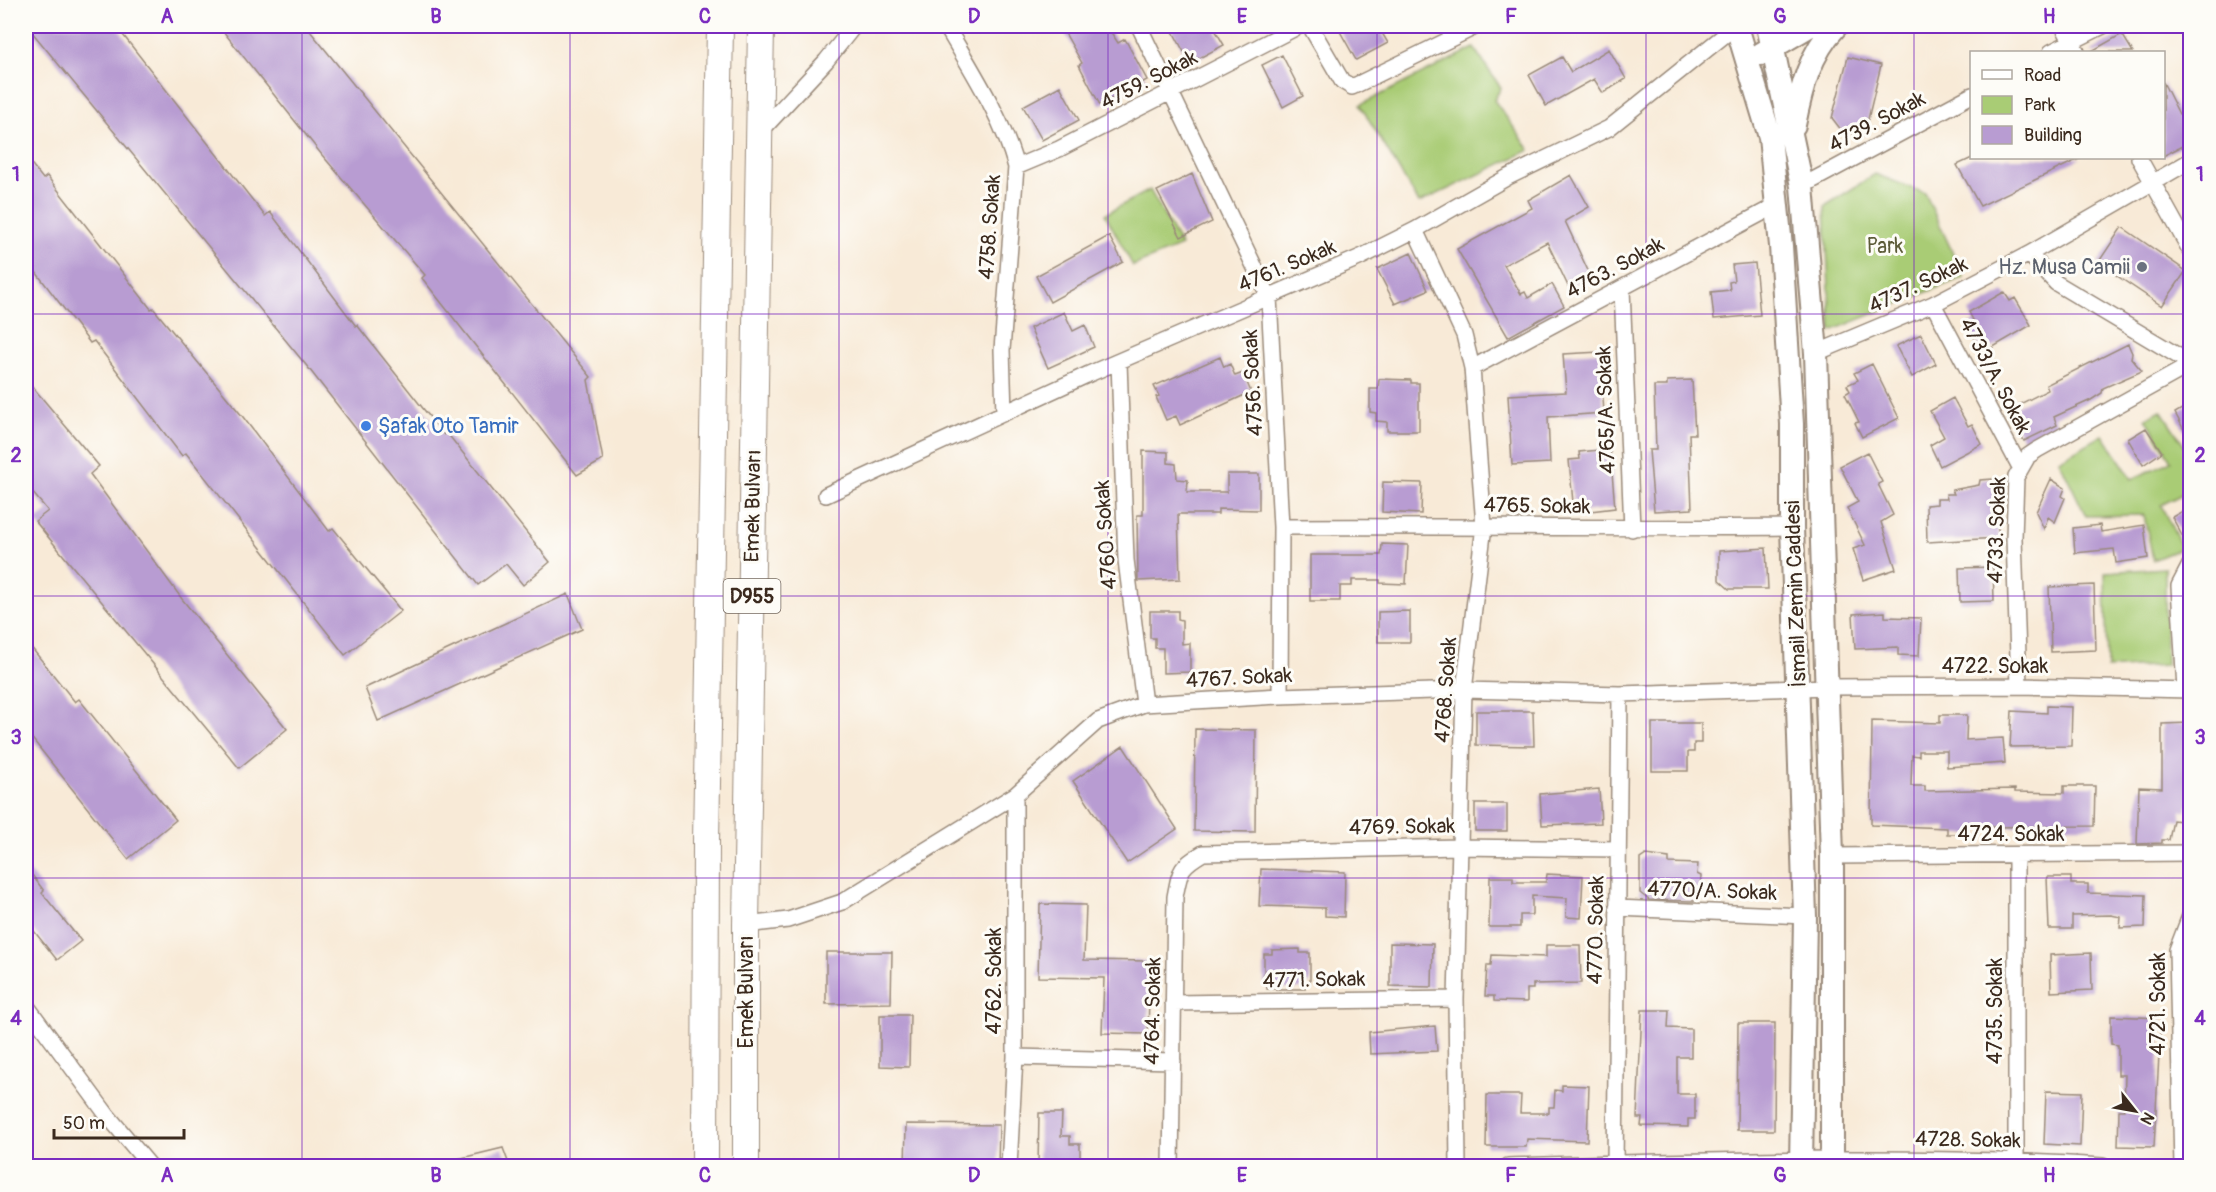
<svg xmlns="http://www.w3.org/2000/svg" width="2216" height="1192" font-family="Pangolin,sans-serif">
<rect width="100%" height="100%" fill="#fdfcf7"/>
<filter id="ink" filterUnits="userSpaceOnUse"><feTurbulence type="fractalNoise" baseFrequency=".0167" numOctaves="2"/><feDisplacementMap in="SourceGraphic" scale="12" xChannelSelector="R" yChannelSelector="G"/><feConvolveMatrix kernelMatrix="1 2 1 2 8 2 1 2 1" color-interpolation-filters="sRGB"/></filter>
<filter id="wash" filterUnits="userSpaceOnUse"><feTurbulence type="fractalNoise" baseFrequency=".008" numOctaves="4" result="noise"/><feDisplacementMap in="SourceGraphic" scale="24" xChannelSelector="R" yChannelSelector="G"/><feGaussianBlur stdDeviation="1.35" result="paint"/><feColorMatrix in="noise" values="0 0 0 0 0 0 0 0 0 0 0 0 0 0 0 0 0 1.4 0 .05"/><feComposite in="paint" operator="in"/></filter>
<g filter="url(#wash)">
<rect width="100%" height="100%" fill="#f8ead7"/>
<path fill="#a9cc75" stroke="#727b4a" stroke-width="1.5" d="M1474,48L1501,88L1494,100L1530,150L1419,203L1360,105Z
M1875,174L1925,193L1964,277L1831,331L1825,206Z
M1150,190L1181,246L1133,266L1105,214Z
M2161,410L2187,450L2190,449V490L2161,505L2182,548L2153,560L2144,515L2086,516L2059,460L2103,435L2132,479L2171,461L2146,418Z
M2165,568L2166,665L2107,669L2105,572Z"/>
<g id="blocks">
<path fill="#b89cd2" d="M27,26H116L265,216L270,212L356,326L357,325L444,435L447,433L550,562L523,585L506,564L478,585L306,365Z
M219,26H306L591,377L588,380L603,460L577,475L422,278L425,275L322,155Z
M1061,26H1107L1118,43L1125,39L1147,80L1100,105L1079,65L1082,63Z
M1170,26H1213L1224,45L1190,63Z
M1337,26H1378L1388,43L1356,60Z
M2122,34L2133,52H2090Z
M1609,49L1626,79L1603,93L1594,79L1546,106L1529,75L1562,57L1571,72Z
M1282,55L1303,96L1283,107L1262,65Z
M1848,57L1881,65L1864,136L1842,131L1832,118Z
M2163,82L2179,114L2190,108V142L2163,156Z
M1060,86L1079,120L1042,140L1023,106Z
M26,157L43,179L47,176L151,309L153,308L243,417L329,531L333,528L401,611L345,655L186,453L182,456L94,341L90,343L26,259Z
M1972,158H2081L1980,206L1957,165Z
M1192,174L1212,222L1181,237L1157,191Z
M1571,175L1589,207L1565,221L1590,275L1568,286L1547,242L1504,265L1521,294L1525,292L1528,298L1552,284L1564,306L1508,337L1457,249L1532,208L1528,200Z
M2122,227L2186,271L2162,306L2098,263Z
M1109,236L1123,262L1050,302L1036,276Z
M1411,253L1428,290L1395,304L1377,269Z
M1755,263L1760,315L1714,319L1711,292L1730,290L1729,282L1734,281L1732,265Z
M2004,292L2010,301L2015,298L2031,325L1983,353L1967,326L1974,322L1969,312Z
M1064,312L1073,331L1085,325L1094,347L1048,368L1030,328Z
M1921,334L1936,364L1912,377L1896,346Z
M2128,344L2132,353L2131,358L2142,371L2103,388L2102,393L2091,400L2054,417L2057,425L2024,441L2008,410L2048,390L2046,385Z
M1600,352L1604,413L1548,417L1550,463L1512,465L1508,395L1566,392L1563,354Z
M1220,357L1224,367L1230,364L1235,376L1243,373L1251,392L1180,425L1176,416L1166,420L1156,397L1159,396L1154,386Z
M1872,364L1899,418L1862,437L1855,423L1859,422L1845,394L1850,391L1847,385L1858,380L1854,373Z
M26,379L99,466L90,474L182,599L287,729L239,768L35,521L48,511L26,485Z
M1379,379L1411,380V383H1419V431H1387V422L1376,421V413L1370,412V389H1378Z
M1692,380L1695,434H1689L1692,509L1654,511L1649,450H1656L1654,386H1667V381Z
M1953,398L1968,426L1972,424L1982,444L1940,466L1930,445L1944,437L1930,411Z
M2190,404V441L2175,413Z
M2146,428L2162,452L2143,465L2128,439Z
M1610,449L1615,508L1574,513L1569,460L1580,459L1579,452Z
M1143,451L1168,452V463L1176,464L1177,479L1188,480L1187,492H1227V474H1259V510L1218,509V514H1178L1180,579L1138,581L1137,515H1143Z
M1867,452L1882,482L1878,484L1893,515L1881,522L1896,569L1863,580L1853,549L1865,545L1847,508L1858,502L1840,466Z
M1993,479L1999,538L1927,542L1926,505L1937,504V499H1947L1946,494H1954L1952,490L1979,485L1980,480Z
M2051,479L2065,488L2062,496L2065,498L2055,522L2048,517L2044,529L2036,512Z
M1383,482L1422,483L1421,514L1382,512Z
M2190,507V550L2172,517Z
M2100,525L2101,532L2144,525L2148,558L2116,563L2114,549L2075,553L2073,528Z
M1382,544L1408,545L1406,584L1380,583V580H1352V586H1340V601H1310V555H1381Z
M1766,548L1768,589H1729L1719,580V551Z
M1993,567L1994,601L1960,602L1959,568Z
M2094,585L2096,650L2051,652L2049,587Z
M568,594L582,629L378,721L365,688Z
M1150,611H1178V619L1182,620V644L1190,643V672L1163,673V648H1155V638H1150Z
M1410,611V642H1378V612Z
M1885,612V617L1921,618L1919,656L1898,655V647L1855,649L1853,614Z
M26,641L75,702L79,699L176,820L128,859L26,731Z
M2047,706L2072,707L2071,746L2010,747L2012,711L2047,713Z
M1476,711H1533L1534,746L1476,745Z
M1940,715H1967L1966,740L2003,738L2005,763L1947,767V751H1919V756L1912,755L1911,786H1925V791L2015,789V792L2064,793V786H2095L2094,826L1978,827V834H1947V828L1871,825L1872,721L1940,723Z
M1652,723H1701V743H1694V752H1688V771H1652Z
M2190,723V806H2187V811H2181V821L2173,820L2169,840H2162V843L2137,844L2139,787L2162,788V724Z
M1195,729L1256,730L1255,832L1194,831Z
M1123,746L1177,829L1127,863L1073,781Z
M1599,789L1601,823L1542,825L1540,794Z
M1475,804H1507V831H1475Z
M1646,855L1669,858V863L1698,864L1697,874L1701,876L1700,896L1694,901L1649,900L1640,893V859Z
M26,867L44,891L42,893L81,941L57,960L26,921Z
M1261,869L1345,872L1344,917L1325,916V908L1259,906Z
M1547,874L1583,876L1581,918L1566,917L1567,898L1532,896V915H1520V927H1489L1490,877H1513V882H1546Z
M2047,877H2071V884H2088V893L2146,895L2145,927L2120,928L2121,917L2111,915L2072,916V929H2049Z
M1040,904L1086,905L1084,960L1150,961L1148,1034L1102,1033L1104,978L1038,977Z
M1390,943L1433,944L1432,987L1390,986Z
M1546,945H1580L1581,983L1533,984V989H1527V1002L1494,1001V996H1485L1487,965H1491L1492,955L1546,957Z
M1300,949V953H1310V983H1305V989H1267V984L1264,983V954H1272V950Z
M826,952H892L891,1003L826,1004Z
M2091,953L2092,990L2051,992L2050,955Z
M1642,1010H1669L1668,1028L1691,1029V1057H1677V1094H1695V1119H1688V1127L1641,1126L1642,1118H1637Z
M880,1015H910L909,1067L880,1066Z
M2111,1016L2161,1018L2154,1147L2118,1146L2119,1110H2124L2125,1075H2118V1045L2111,1044Z
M1738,1023H1775L1774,1130H1737Z
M1435,1026L1437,1051L1370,1054L1369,1032Z
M1562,1085L1589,1086L1587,1141L1527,1139L1526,1147H1486L1487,1095H1521L1520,1113H1549V1107H1554L1555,1090L1562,1091Z
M2046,1091L2082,1092L2080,1146L2044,1144Z
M1039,1113H1062L1061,1136H1070V1144H1080V1167H1038Z
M906,1124L999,1125L998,1167H905Z
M503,1148L510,1167H450L449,1161Z"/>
</g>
</g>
<g filter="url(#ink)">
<use href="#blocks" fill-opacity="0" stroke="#9a8a7a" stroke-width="1.5"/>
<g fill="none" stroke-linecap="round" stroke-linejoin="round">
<g stroke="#9a8a7a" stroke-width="18">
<path id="minor" d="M946,26C972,71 1002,116 1016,167L1002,350L1004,413
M1139,26L1269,297L1281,527L1280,696
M1310,26L1342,81L1352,87L1477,26
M2063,26L2077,52
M2051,52L2103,26
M760,132L826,61L854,26
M2139,158L2190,250
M1016,167L1059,149L1299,26
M1802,186L1972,95
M1415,230L1464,335L1472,368L1484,526L1464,690L1456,999L1458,1166
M2029,254L2056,283L2190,363
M1622,289L1632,529
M1933,304L2020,467
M1816,353L1933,304L2029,254L2190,161
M1119,362L1126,560L1144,704
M1472,368L1777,205
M826,495L1089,374L1361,257L1415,230L1508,177L1609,128L1736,26
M1281,527C1451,526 1622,529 1792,527
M2019,686L2014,538L2016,477L2028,456L2037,450L2190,365
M2185,689L2179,586L2190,565
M1832,856L2190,853
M2016,856V1166
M1617,908L1805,916
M746,925L788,920L842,902L1015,795L1098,721L1144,704L1280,696L1464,690L1620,694L1828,687L2019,686L2190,690
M1173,1003L1456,999
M26,1005L107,1115L150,1166
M1015,1057L1173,1061
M1009,1166L1015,1057V795
M1171,1166L1175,897C1180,871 1179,867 1203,853L1459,847L1618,849
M1508,1166C1706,1161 1905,1153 2103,1166
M1615,1166L1620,694
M2182,1166L2177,950L2190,916"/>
</g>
<g stroke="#9a8a7a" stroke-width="26">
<path id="secondary" d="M1740,26L1737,27L1770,137L1781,246L1792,424V527L1805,916L1801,1166
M1768,26L1802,186L1816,353L1832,856V1166
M1761,54L1809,26
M1794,125C1801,89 1810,53 1836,26"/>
</g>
<g stroke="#9a8a7a" stroke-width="28">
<path id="trunk" d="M705,1166L706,842L720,26
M746,1166V925L761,26"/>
</g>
<use href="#minor" stroke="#fff" stroke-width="15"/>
<use href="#secondary" stroke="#fff" stroke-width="22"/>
<use href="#trunk" stroke="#fff" stroke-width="26"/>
</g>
</g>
<path fill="none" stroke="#7b2cbf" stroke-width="1.5" stroke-opacity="0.55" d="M302,26V1166M570,26V1166M839,26V1166M1108,26V1166M1377,26V1166M1646,26V1166M1914,26V1166M26,314H2190M26,596H2190M26,878H2190"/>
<circle fill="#6b7280" stroke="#fdfcf7" stroke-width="2" cx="2142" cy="267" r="6"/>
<circle fill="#3f7fe0" stroke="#fdfcf7" stroke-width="2" cx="366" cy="426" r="6"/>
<g text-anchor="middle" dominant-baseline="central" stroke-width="6" stroke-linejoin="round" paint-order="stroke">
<rect fill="#fdfcf7" stroke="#75695f" stroke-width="1.5" x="723.5" y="579" width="57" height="34" rx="4.5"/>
<g font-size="20" font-weight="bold" fill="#3b2a1e">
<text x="752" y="596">D955</text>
</g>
<g font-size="21" fill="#3b2a1e" stroke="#fdfcf7">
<text transform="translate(1149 80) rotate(-27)">4759. Sokak</text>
<text transform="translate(1877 122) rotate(-28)">4739. Sokak</text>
<text transform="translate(990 227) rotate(-86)">4758. Sokak</text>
<text transform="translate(1287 266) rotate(-23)">4761. Sokak</text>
<text transform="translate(1615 268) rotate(-28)">4763. Sokak</text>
<text transform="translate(1918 285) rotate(-25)">4737. Sokak</text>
<text transform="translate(1995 376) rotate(62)">4733/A. Sokak</text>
<text transform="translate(1253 383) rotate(-93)">4756. Sokak</text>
<text transform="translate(1606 410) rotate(-92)">4765/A. Sokak</text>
<text transform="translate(753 506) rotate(-89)">Emek Bulvarı</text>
<text transform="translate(1537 506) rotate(1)">4765. Sokak</text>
<text transform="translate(1997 530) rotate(-88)">4733. Sokak</text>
<text transform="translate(1106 535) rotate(-94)">4760. Sokak</text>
<text transform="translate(1796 594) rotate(-92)">İsmail Zemin Caddesi</text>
<text x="1995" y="666">4722. Sokak</text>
<text transform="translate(1239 678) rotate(-3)">4767. Sokak</text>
<text transform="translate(1446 690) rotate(-86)">4768. Sokak</text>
<text transform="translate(1402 827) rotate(-1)">4769. Sokak</text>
<text x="2011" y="834">4724. Sokak</text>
<text transform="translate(1712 891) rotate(2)">4770/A. Sokak</text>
<text transform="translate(1596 930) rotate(-89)">4770. Sokak</text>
<text transform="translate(1314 980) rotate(-1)">4771. Sokak</text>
<text transform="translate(994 981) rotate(-90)">4762. Sokak</text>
<text transform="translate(746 992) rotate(-90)">Emek Bulvarı</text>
<text transform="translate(2158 1004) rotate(-90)">4721. Sokak</text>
<text transform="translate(1153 1011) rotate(-89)">4764. Sokak</text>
<text transform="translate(1995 1011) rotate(-90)">4735. Sokak</text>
<text transform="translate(1968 1140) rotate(1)">4728. Sokak</text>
</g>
<g font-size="21" fill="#5c5b38" stroke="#fdfcf7">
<text x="1885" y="246">Park</text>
</g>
<g font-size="21" fill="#5b616d" stroke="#fdfcf7" text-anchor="end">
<text x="2130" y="267">Hz. Musa Camii</text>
</g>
<g font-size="21" fill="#366cbe" stroke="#fdfcf7" text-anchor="start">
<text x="378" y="426">Şafak Oto Tamir</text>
</g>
</g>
<rect width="2216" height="1192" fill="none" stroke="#fdfcf7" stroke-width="66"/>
<rect x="1970" y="51" width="195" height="108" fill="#fdfcf7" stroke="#afa8a0" stroke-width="1.5"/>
<rect x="1982" y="70" width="30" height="9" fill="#ffffff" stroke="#afa8a0" stroke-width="1.5"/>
<text x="2024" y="81" font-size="18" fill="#3b2a1e">Road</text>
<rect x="1982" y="96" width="30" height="18" fill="#a9cc75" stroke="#afa8a0" stroke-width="1.5"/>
<text x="2024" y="111" font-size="18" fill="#3b2a1e">Park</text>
<rect x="1982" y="126" width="30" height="18" fill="#b89cd2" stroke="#afa8a0" stroke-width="1.5"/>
<text x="2024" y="141" font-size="18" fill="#3b2a1e">Building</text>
<g transform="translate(2135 1111) rotate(121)" stroke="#fdfcf7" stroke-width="4.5" paint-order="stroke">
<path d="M0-4.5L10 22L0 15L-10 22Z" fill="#3b2a1e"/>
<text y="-9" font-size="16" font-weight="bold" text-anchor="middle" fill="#3b2a1e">N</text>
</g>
<path d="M54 1129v9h130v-9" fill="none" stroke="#3b2a1e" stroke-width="3"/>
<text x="63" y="1129" font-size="18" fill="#3b2a1e" stroke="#fdfcf7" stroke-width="4.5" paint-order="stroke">50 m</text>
<rect x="33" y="33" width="2150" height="1126" fill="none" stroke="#7b2cbf" stroke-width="2"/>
<g font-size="20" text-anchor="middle" font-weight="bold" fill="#7b2cbf">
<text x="167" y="23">A</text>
<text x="436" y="23">B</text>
<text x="705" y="23">C</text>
<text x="974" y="23">D</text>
<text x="1242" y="23">E</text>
<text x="1511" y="23">F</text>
<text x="1780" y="23">G</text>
<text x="2049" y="23">H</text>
<text x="16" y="181">1</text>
<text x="2200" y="181">1</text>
<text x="16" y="462">2</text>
<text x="2200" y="462">2</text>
<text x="16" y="744">3</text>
<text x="2200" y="744">3</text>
<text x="16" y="1025">4</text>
<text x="2200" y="1025">4</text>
<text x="167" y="1182">A</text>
<text x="436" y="1182">B</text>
<text x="705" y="1182">C</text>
<text x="974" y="1182">D</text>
<text x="1242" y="1182">E</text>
<text x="1511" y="1182">F</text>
<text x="1780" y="1182">G</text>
<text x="2049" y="1182">H</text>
</g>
</svg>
